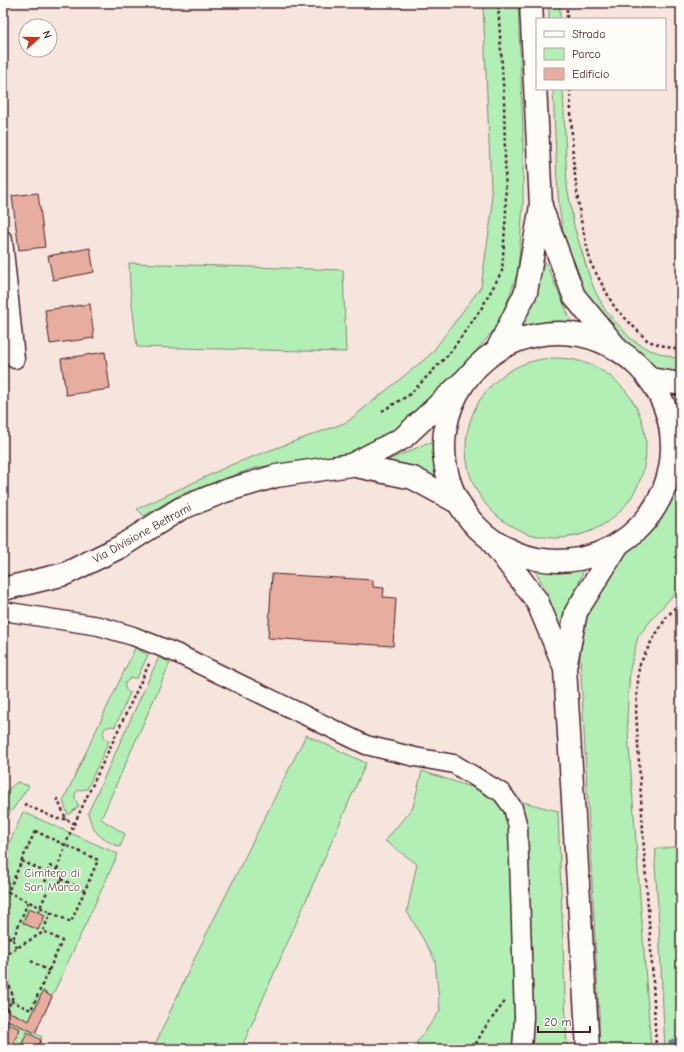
<svg xmlns="http://www.w3.org/2000/svg" width="684" height="1052" font-family="'Comic Neue',sans-serif">
<rect width="100%" height="100%" fill="#f6e5dd"/>
<filter id="ink" filterUnits="userSpaceOnUse"><feTurbulence type="fractalNoise" baseFrequency=".025" numOctaves="2"/><feDisplacementMap in="SourceGraphic" scale="8" xChannelSelector="R" yChannelSelector="G"/><feConvolveMatrix kernelMatrix="1 2 1 2 8 2 1 2 1" color-interpolation-filters="sRGB"/></filter>
<g filter="url(#ink)">
<path fill="#b2efb5" stroke="#7e8770" d="M483,3H518L523,132V204L518,271L500,323L470,358L442,395L371,449L321,458L254,468L179,495L144,516L137,509L233,464L347,422L430,355L481,287L492,211Z
M549,3H560V19H549Z
M553,89H563L567,186L574,226L588,272L594,289L605,310L631,339L647,349L681,360V375H669L643,361L627,348L600,320L585,295L567,254L559,207L557,179Z
M545,261L574,328H537L520,331L536,292L542,264Z
M129,263L343,270L346,352L137,347L130,286Z
M466 448a90 90 0 1 1 180 0a90 90 0 1 1-180 0Z
M663,394L681,395V423L675,428L669,407Z
M427,443L434,444L436,479L389,464L390,459L410,451Z
M681,470V587L655,615L638,637L630,669L627,718L651,1049H599V1014L580,656L585,621L603,585L620,558L658,519Z
M585,565L582,575L570,601L562,636L547,592L533,567L549,569Z
M135,648L148,655L137,678H131L125,683C124,687 126,692 130,693L115,727L112,726L105,728C102,733 103,738 109,741L87,789L78,790L75,794V799L79,806L68,815L63,801Z
M159,657L170,663L101,819L125,834L120,847C101,839 93,834 88,813Z
M306,735L366,763L241,1049H153L196,955Z
M422,771L495,795L558,811L567,1049H412L440,1011L435,960L407,911L417,864L385,841L413,807Z
M17,782L29,786L3,823V794Z
M23,812L118,854L35,1033L42,1037L37,1049H3V858Z
M681,846V1049H665L658,906L655,865L656,849Z"/>
<g fill="none" stroke-linecap="round" stroke-linejoin="round">
<path stroke="#6c8997" stroke-width="5" d="M671,1042L681,1040
M623,1049L645,1046"/>
</g>
<path fill="#e7aea0" stroke="#4a1f2b" d="M38,193L45,247L19,250L12,196Z
M90,248L94,272L53,280L48,256Z
M90,304L94,338L50,344L45,310Z
M105,352L110,389L66,395L61,359Z
M272,574L373,580V587L384,588L383,597L396,598L393,646L268,638Z
M29,908L45,915L38,930L23,923Z
M43,991L52,997L35,1033L3,1018V1009L29,1021Z
M5,1022L20,1029L13,1044L3,1040V1025Z
M27,1032L41,1040L37,1049H20Z"/>
<g fill="none" stroke-linecap="round" stroke-linejoin="round">
<g stroke="#4a1f2b" stroke-width="21">
<path id="minor" d="M3,240L15,359
M3,611L99,626L133,636L176,653L366,745L415,757L454,764L502,793L513,808L518,827L524,1017L522,1049"/>
</g>
<g stroke="#4a1f2b" stroke-width="25">
<path id="tertiary" d="M650,379L681,384
M351,465L403,438L467,378
M671,468L681,446
M3,589L65,574L120,547L180,509L225,491L276,476L351,465L413,478L459,503"/>
</g>
<g stroke="#4a1f2b" stroke-width="25">
<path id="primary" d="M541,207L574,296L615,346
M444 447a114 114 0 1 1 228 0a114 114 0 1 1-228 0Z
M497,350L526,292L541,206L531,3
M493,543L537,601L565,668
M588,1049L565,668L576,612L619,543"/>
</g>
<path stroke="#4a1f2b" stroke-width="2.5" stroke-dasharray="3 3" stroke-linecap="butt" d="M567,3V19
M570,89L573,159L580,216L591,264L615,308L648,341L681,351
M382,411L409,395L449,354L481,309L502,271L506,212L504,99L498,3
M57,798L66,819L75,824
M24,804L57,819H66
M35,831L98,860L71,922L8,892Z
M22,861L47,873
M50,866L64,873L58,886L44,880Z
M57,869L70,833L150,662
M61,879L85,891
M3,908L4,906
M38,912L51,883
M3,934L13,939L28,902
M13,939L16,948
M3,956L42,933L51,912
M31,961L49,971
M3,969L13,996L8,1009L3,1007
M11,1001L31,1010L62,941L43,931
M3,1046L5,1041
M3,1047L8,1049
M473,1049L484,1029L506,1000
M656,1049L653,980L644,849L636,710L639,666L650,644L666,618L681,601"/>
<use href="#minor" stroke="#fdfcf7" stroke-width="18"/>
<use href="#tertiary" stroke="#fdfcf7" stroke-width="22"/>
<use href="#primary" stroke="#fdfcf7" stroke-width="22"/>
</g>
</g>
<g text-anchor="middle" dominant-baseline="central" stroke-width="3" stroke-linejoin="round" paint-order="stroke">
<g font-size="12" fill="#4a1f2b" stroke="#fdfcf7">
<text transform="translate(142 533) rotate(-29)">Via Divisione Beltrami</text>
</g>
<g font-size="12" fill="#64534e" stroke="#fdfcf7">
<text x="52" y="873">Cimitero di<tspan x="52" dy="14">San Marco</tspan></text>
</g>
</g>
<rect width="684" height="1052" fill="none" stroke="#fdfcf7" stroke-width="16"/>
<rect x="8" y="8" width="668" height="1036" fill="none" stroke="#4a1f2b" stroke-width="1.5" filter="url(#ink)"/>
<rect x="536" y="18" width="130" height="72" fill="#fdfcf7" stroke="#b5a4a5"/>
<rect x="544" y="31" width="20" height="6" fill="#fdfcf7" stroke="#b5a4a5"/>
<text x="572" y="38" font-size="12" fill="#4a1f2b">Strada</text>
<rect x="544" y="48" width="20" height="12" fill="#b2efb5" stroke="#b5a4a5"/>
<text x="572" y="58" font-size="12" fill="#4a1f2b">Parco</text>
<rect x="544" y="68" width="20" height="12" fill="#e7aea0" stroke="#b5a4a5"/>
<text x="572" y="78" font-size="12" fill="#4a1f2b">Edificio</text>
<g transform="translate(38 38) rotate(69)"><circle r="19" fill="#fdfcf7" stroke="#b5a4a5"/>
<path d="M0-3L7 15L0 10L-7 15Z" fill="#c8321e"/>
<text y="-6" font-size="11" font-weight="bold" text-anchor="middle" fill="#4a1f2b">N</text>
</g>
<path d="M538 1026v6h52v-6" fill="none" stroke="#4a1f2b" stroke-width="2"/>
<text x="544" y="1026" font-size="12" fill="#4a1f2b" stroke="#fdfcf7" stroke-width="3" paint-order="stroke">20 m</text>
</svg>
